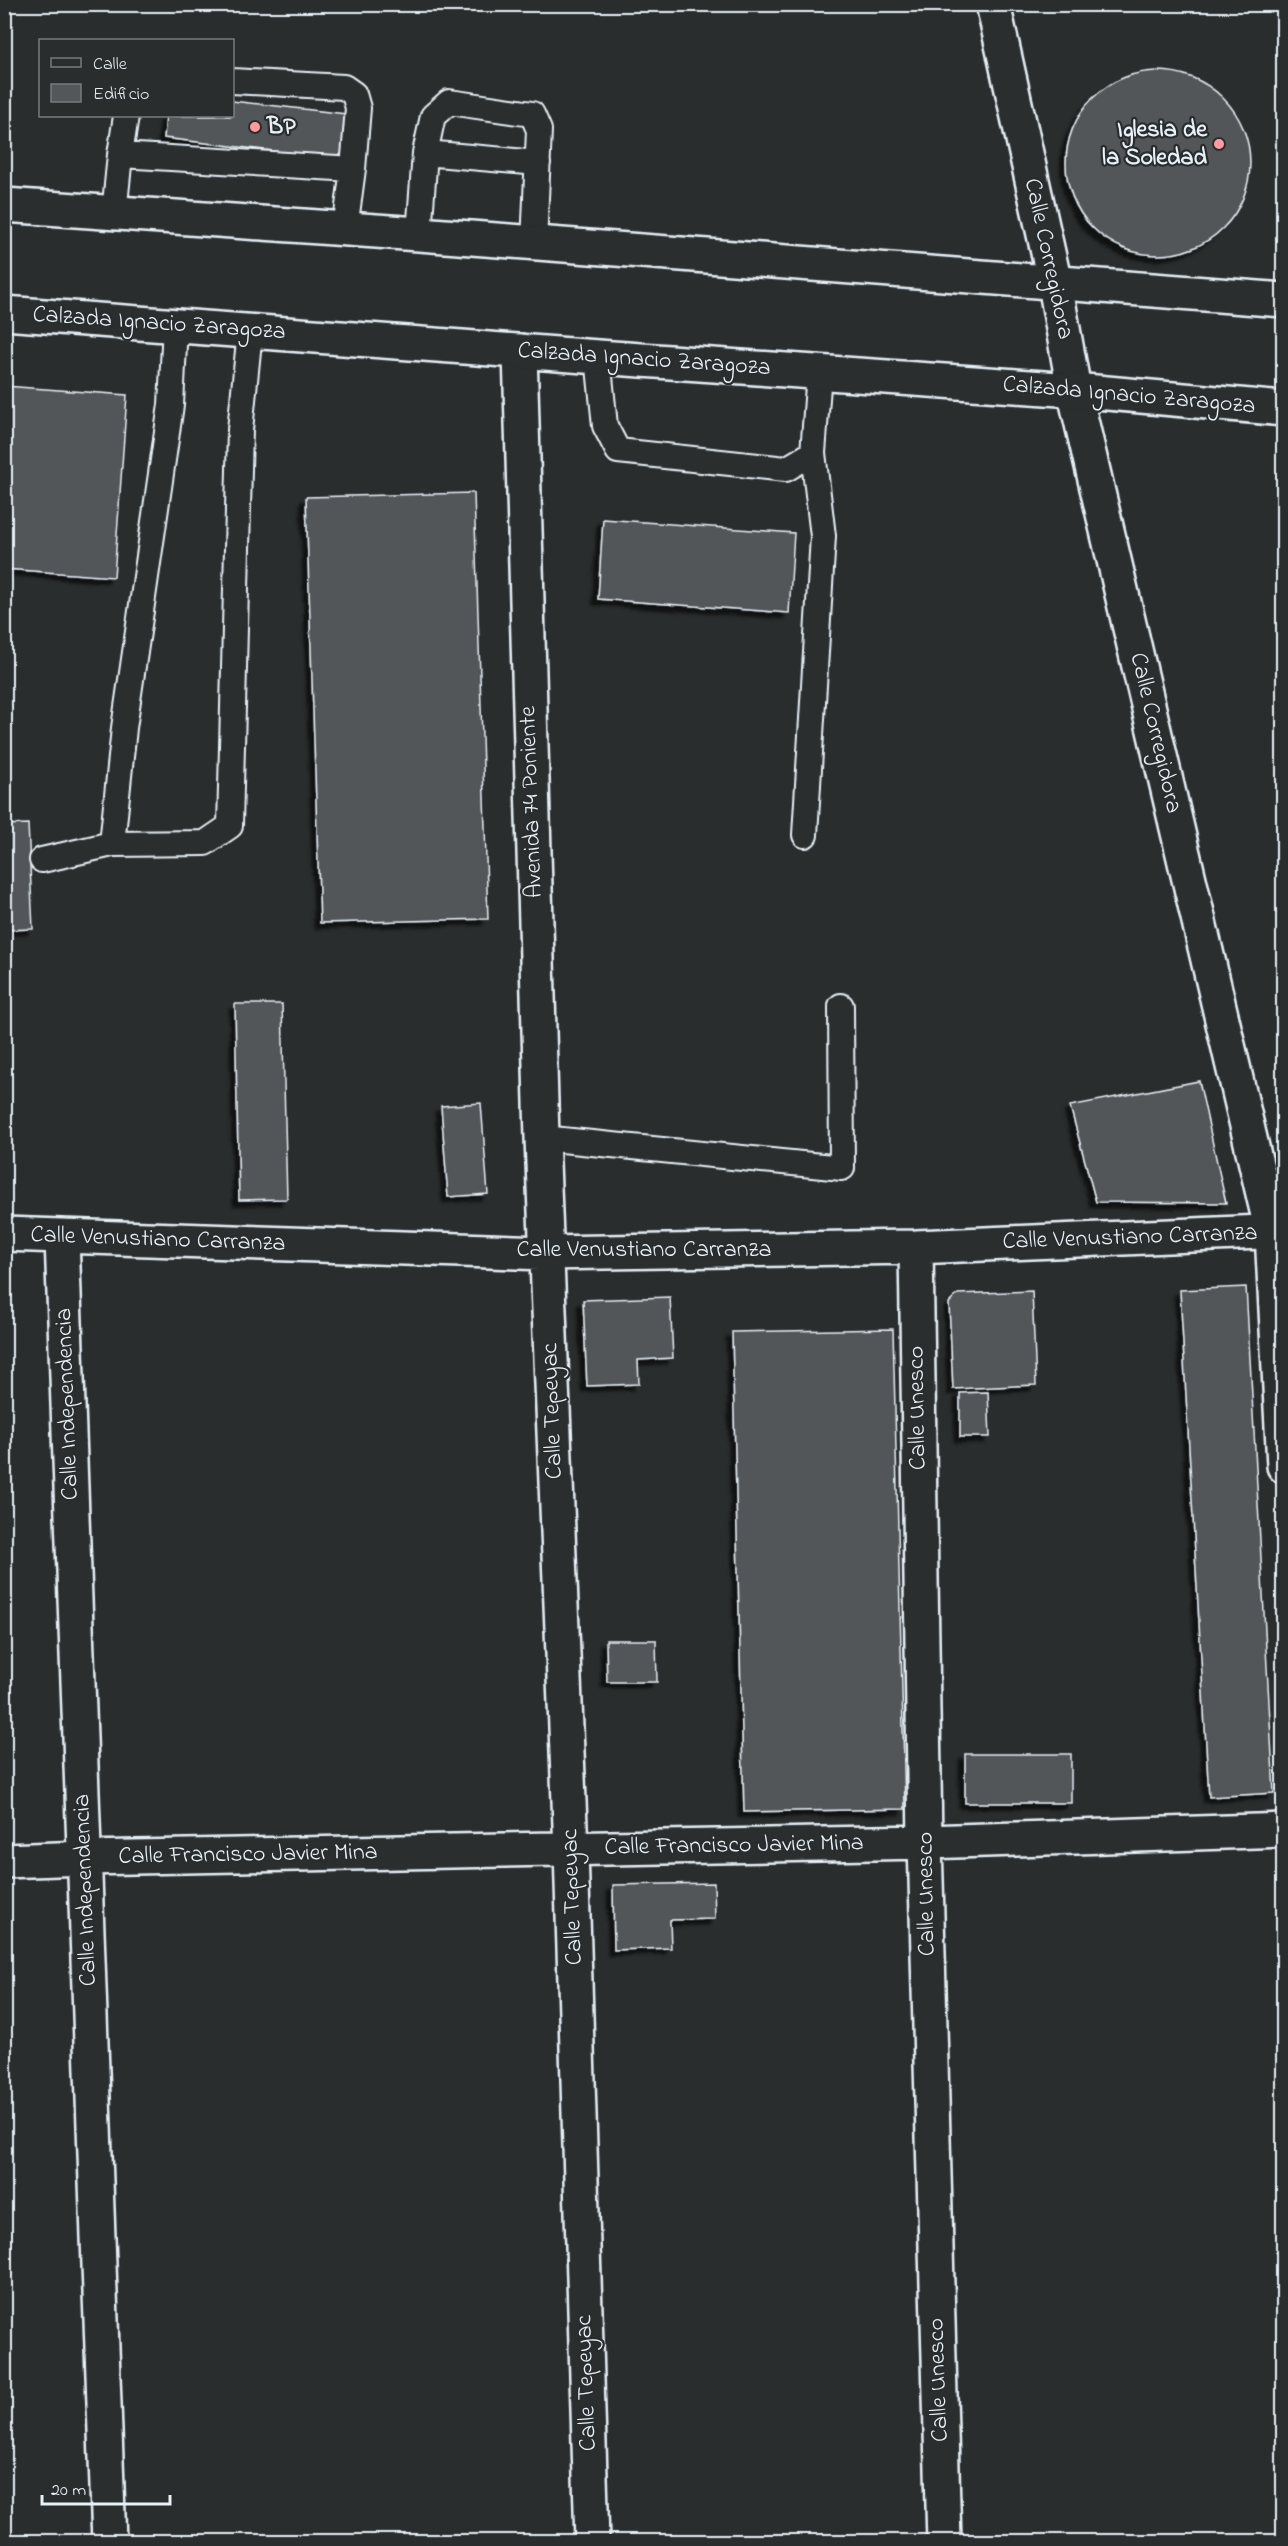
<svg xmlns="http://www.w3.org/2000/svg" width="1288" height="2546" font-family="'Indie Flower',sans-serif">
<defs>
<filter id="shadow"><feDropShadow dx="-5.5" dy="5.5" stdDeviation="1.5" flood-color="#0009"/></filter>
</defs>
<rect width="100%" height="100%" fill="#2a2d2e"/>
<filter id="ink" filterUnits="userSpaceOnUse"><feTurbulence type="fractalNoise" baseFrequency=".0167" numOctaves="2"/><feDisplacementMap in="SourceGraphic" scale="12" xChannelSelector="R" yChannelSelector="G"/><feConvolveMatrix kernelMatrix="1 2 1 2 8 2 1 2 1" color-interpolation-filters="sRGB"/></filter>
<g filter="url(#ink)">
<path fill="#535759" stroke="#e8f1f8" stroke-width="1.5" filter="url(#shadow)" d="M1066 163a92 92 0 1 1 184 0a92 92 0 1 1-184 0Z
M232,101L346,114L341,159L164,138L166,116H232Z
M4,386L127,395L114,577L4,569Z
M474,493L488,919L320,923L306,497Z
M603,519L794,533L789,613L598,599Z
M28,824L33,929L4,930V825Z
M235,1004H282L287,1199L239,1200Z
M1199,1081L1226,1203L1096,1202L1070,1106Z
M481,1103L488,1194L448,1197L441,1106Z
M1246,1287L1274,1793L1209,1797L1180,1290Z
M1032,1291L1036,1385L953,1389L949,1303L958,1294Z
M670,1297L673,1358L638,1360L639,1384L587,1386L583,1300Z
M893,1329L905,1809L744,1812L732,1332Z
M988,1392L990,1437H960V1393Z
M606,1640H656L657,1682H607Z
M965,1754H1071V1803H965Z
M714,1883L715,1919L670,1920L671,1948L614,1950L613,1885Z"/>
<g fill="none" stroke-linecap="round" stroke-linejoin="round">
<g stroke="#e8f1f8" stroke-width="28">
<path id="lane" d="M232,81L344,87L354,94L358,108L353,169L345,229
M425,153L538,163
M120,155L353,169
M114,214L120,155L126,116
M419,234L425,153L433,116L449,102L532,114L539,130L534,244
M598,357L605,426L618,451L786,469L813,453L819,372
M805,835L823,536L813,453
M112,844L205,843L230,826L240,430L250,331
M42,860L112,844L124,728L171,405L175,325
M542,1138L842,1168L841,1006"/>
</g>
<g stroke="#e8f1f8" stroke-width="38">
<path id="street" d="M993,4L1055,284L1074,390L1272,1232L1284,1466
M520,351L542,1138L571,1850L592,2542
M4,1234L546,1253L916,1247L1284,1231
M62,1238L109,2542
M916,1247L925,1842L944,2542
M4,1861L84,1858L925,1842L1284,1830"/>
</g>
<g stroke="#e8f1f8" stroke-width="38">
<path id="secondary" d="M4,205L419,234L1284,300
M4,313L598,357L1074,390L1284,409"/>
</g>
<use href="#lane" stroke="#2a2d2e" stroke-width="24"/>
<use href="#street" stroke="#2a2d2e" stroke-width="33"/>
<use href="#secondary" stroke="#2a2d2e" stroke-width="33"/>
</g>
</g>
<g fill="#ff9aa2" stroke="#2a2d2e" stroke-width="2">
<circle cx="255" cy="127" r="6"/>
<circle cx="1219" cy="144" r="6"/>
</g>
<g text-anchor="middle" dominant-baseline="central" stroke-width="4.5" stroke-linejoin="round" paint-order="stroke">
<g font-size="24" font-weight="bold" fill="#e8f1f8" stroke="#2a2d2e" text-anchor="start">
<text x="267" y="127">BP</text>
<text x="1207" y="130" text-anchor="end">Iglesia de<tspan x="1207" dy="28">la Soledad</tspan></text>
</g>
<g font-size="24" fill="#e8f1f8" stroke="#2a2d2e">
<text transform="translate(1048 259) rotate(78)">Calle Corregidora</text>
<text transform="translate(159 324) rotate(4)">Calzada Ignacio Zaragoza</text>
<text transform="translate(644 360) rotate(4)">Calzada Ignacio Zaragoza</text>
<text transform="translate(1129 396) rotate(5)">Calzada Ignacio Zaragoza</text>
<text transform="translate(1155 733) rotate(77)">Calle Corregidora</text>
<text transform="translate(532 802) rotate(-92)">Avenida 74 Poniente</text>
<text transform="translate(1130 1238) rotate(-2)">Calle Venustiano Carranza</text>
<text transform="translate(158 1240) rotate(2)">Calle Venustiano Carranza</text>
<text x="644" y="1250">Calle Venustiano Carranza</text>
<text transform="translate(68 1404) rotate(-92)">Calle Independencia</text>
<text transform="translate(918 1408) rotate(-91)">Calle Unesco</text>
<text transform="translate(553 1411) rotate(-92)">Calle Tepeyac</text>
<text transform="translate(734 1846) rotate(-1)">Calle Francisco Javier Mina</text>
<text transform="translate(248 1855) rotate(-1)">Calle Francisco Javier Mina</text>
<text transform="translate(86 1890) rotate(-92)">Calle Independencia</text>
<text transform="translate(927 1894) rotate(-91)">Calle Unesco</text>
<text transform="translate(573 1897) rotate(-92)">Calle Tepeyac</text>
<text transform="translate(939 2380) rotate(-92)">Calle Unesco</text>
<text transform="translate(587 2383) rotate(-92)">Calle Tepeyac</text>
</g>
</g>
<rect width="1288" height="2546" fill="none" stroke="#2a2d2e" stroke-width="24"/>
<rect x="12" y="12" width="1264" height="2522" fill="none" stroke="#e8f1f8" stroke-width="2" filter="url(#ink)"/>
<rect x="39" y="39" width="195" height="78" fill="#2a2d2e" stroke="#767b7f" stroke-width="1.5"/>
<rect x="51" y="58" width="30" height="9" fill="#2a2d2e" stroke="#767b7f" stroke-width="1.5"/>
<text x="93" y="69" font-size="18" fill="#e8f1f8">Calle</text>
<rect x="51" y="84" width="30" height="18" fill="#535759" stroke="#767b7f" stroke-width="1.5"/>
<text x="93" y="99" font-size="18" fill="#e8f1f8">Edificio</text>
<path d="M42 2495v9h128v-9" fill="none" stroke="#e8f1f8" stroke-width="3"/>
<text x="51" y="2495" font-size="18" fill="#e8f1f8" stroke="#2a2d2e" stroke-width="4.5" paint-order="stroke">20 m</text>
</svg>
